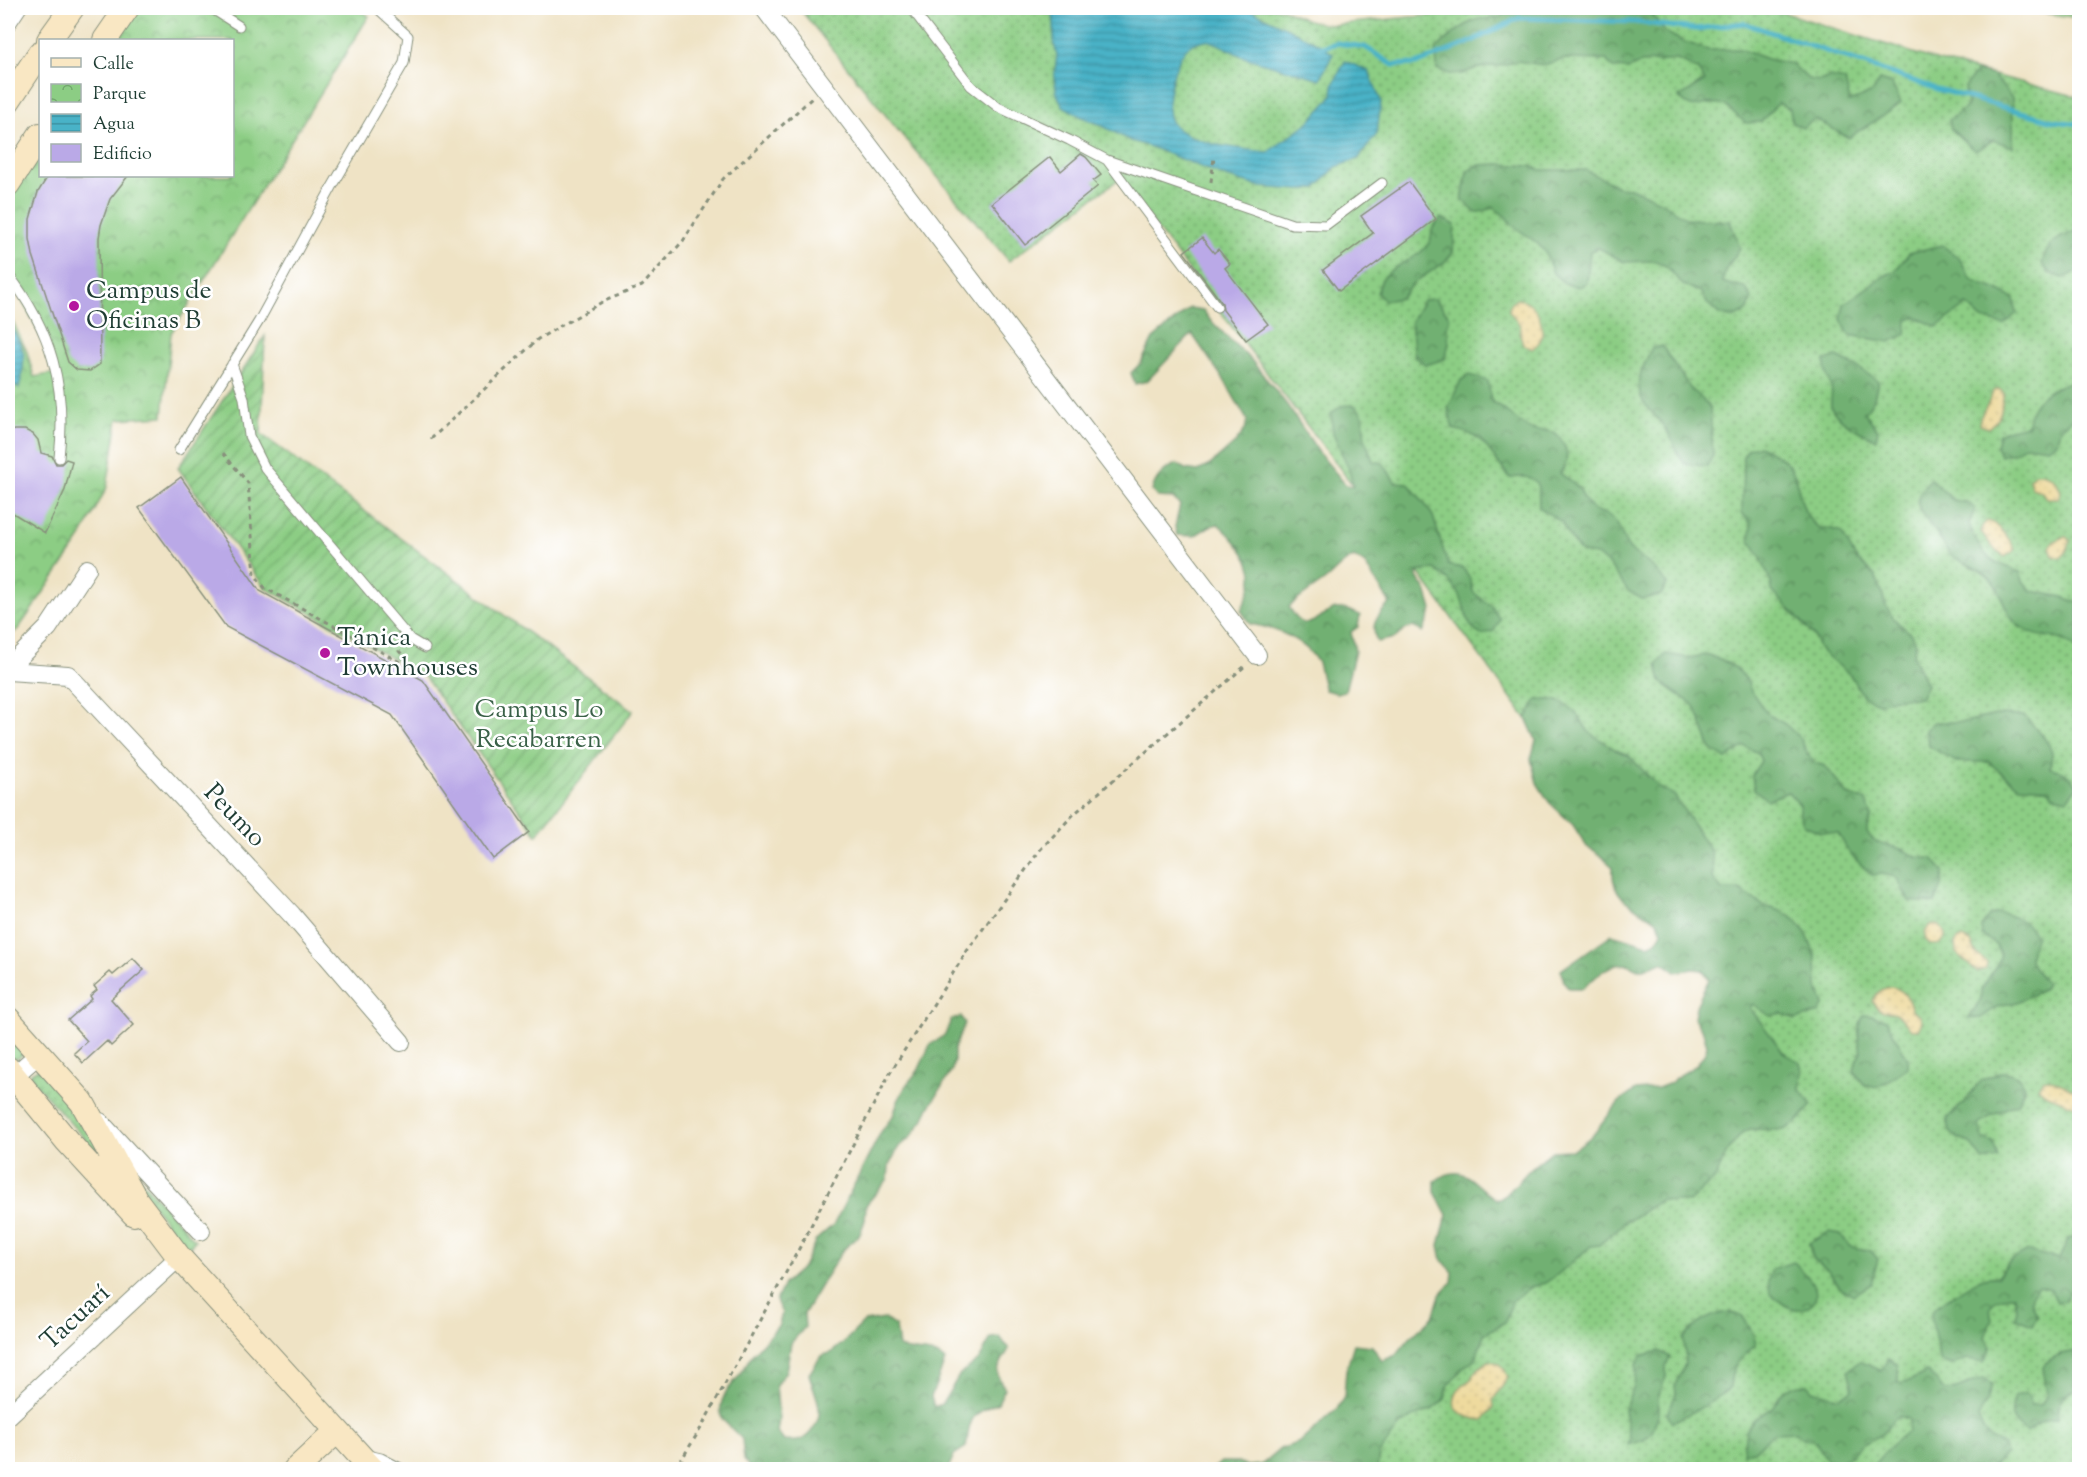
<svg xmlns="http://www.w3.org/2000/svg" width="2087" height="1477" font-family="'Sorts Mill Goudy',serif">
<defs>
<pattern id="grass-dots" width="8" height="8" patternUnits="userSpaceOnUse" patternTransform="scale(1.5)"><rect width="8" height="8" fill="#8ccd84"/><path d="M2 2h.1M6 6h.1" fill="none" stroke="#72a86d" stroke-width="1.8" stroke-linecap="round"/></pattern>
<pattern id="forest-crowns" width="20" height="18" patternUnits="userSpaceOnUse" patternTransform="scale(1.5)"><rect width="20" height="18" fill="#71b072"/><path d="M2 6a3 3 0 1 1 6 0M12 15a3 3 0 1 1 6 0" fill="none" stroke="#5c905e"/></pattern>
<pattern id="sand-dots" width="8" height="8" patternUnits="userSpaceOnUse" patternTransform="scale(1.5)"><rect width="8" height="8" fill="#eeda9e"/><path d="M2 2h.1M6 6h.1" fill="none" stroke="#ccbc89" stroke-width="1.8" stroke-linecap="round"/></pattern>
<pattern id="park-crowns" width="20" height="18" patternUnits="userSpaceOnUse" patternTransform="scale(1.5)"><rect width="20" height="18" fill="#8ccd84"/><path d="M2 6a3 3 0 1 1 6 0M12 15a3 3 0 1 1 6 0" fill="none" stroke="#72a86d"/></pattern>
<pattern id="garden-furrows" width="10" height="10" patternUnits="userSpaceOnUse" patternTransform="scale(1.5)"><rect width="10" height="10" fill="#8ccd84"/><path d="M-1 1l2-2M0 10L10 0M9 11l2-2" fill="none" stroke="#72a86d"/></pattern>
<pattern id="water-rules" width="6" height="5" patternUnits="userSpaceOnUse" patternTransform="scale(1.5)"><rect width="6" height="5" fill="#49b2c7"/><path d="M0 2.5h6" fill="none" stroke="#3c92a2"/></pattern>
</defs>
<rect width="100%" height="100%" fill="#fff"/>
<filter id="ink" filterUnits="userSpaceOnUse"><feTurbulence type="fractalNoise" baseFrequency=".0167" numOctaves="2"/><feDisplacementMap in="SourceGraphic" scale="12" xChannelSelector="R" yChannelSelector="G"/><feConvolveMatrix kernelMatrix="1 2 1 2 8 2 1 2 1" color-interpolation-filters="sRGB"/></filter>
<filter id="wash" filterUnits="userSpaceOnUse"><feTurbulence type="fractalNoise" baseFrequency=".008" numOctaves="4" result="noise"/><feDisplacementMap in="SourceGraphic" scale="24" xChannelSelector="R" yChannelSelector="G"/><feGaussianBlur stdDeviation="1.35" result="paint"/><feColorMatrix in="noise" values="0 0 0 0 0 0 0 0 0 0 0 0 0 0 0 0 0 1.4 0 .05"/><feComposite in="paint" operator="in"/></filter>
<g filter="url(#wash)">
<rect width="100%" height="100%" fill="#efe3c5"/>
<path fill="url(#grass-dots)" stroke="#56855c" stroke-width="1.5" d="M799,8H1281C1298,16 1314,24 1333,25L1410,17L1477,13L1504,8H1769L1939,61L2079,97V1469H1275L1751,1034L1526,718L1380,521L1119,179L1009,261L901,134Z
M8,1032L23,1050L22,1055L17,1059L11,1058L8,1054Z
M40,1068L89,1122L109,1166L30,1078L31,1073Z
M118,1155L195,1240L190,1247H183Z"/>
<path fill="url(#forest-crowns)" stroke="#487653" stroke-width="1.5" d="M1510,8H1642L1649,10L1665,32L1682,41L1708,50L1740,49L1767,59L1792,64L1808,79L1820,81L1829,77L1845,80L1850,102L1873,92L1880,80L1892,84L1901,103C1885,117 1866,125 1849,138L1815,119L1803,128L1792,123L1790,109L1778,103L1761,122L1746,123C1740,119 1729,107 1723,105C1702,98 1696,117 1679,97L1705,81L1697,69L1677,60L1641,63L1629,69L1613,68L1606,60L1565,59L1543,65L1517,61L1499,66H1490L1474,69L1462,74H1449L1437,69L1436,50C1445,39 1460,28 1473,21C1486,15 1500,24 1510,8Z
M1977,71L1993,75L2012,98C2012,115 2014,130 2013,147L1993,140L1975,151L1951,129L1949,120L1967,107L1965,87Z
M1499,164L1530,166L1540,170H1586L1618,187L1631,188L1662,202L1687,219L1730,221L1740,248L1725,271L1723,282L1728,284L1745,287L1752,298L1747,311L1733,318L1719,314L1707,303L1701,292L1683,285L1666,266L1653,261L1624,262L1599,248L1590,251L1587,283L1579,287L1564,283L1553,273L1545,252L1537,243L1512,225L1506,217L1494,208L1476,213L1462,200L1467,172L1477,165Z
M1442,218L1455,225L1453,253L1444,263L1413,283L1401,298L1384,301L1377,293L1382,279L1391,270L1420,253L1430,242L1433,227Z
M2077,230H2079V271L2063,278L2049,273L2042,263C2049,240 2056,240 2077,230Z
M1942,245L1959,258L1973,281L1998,290L2014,299L2017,313L2004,325L1982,319L1967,305L1937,327L1916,317L1907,321L1906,334L1890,342L1849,335L1841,319L1844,304L1884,276L1895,271L1909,253Z
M1435,299L1450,317L1447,327L1449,343L1445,359L1426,365L1415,357L1411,322L1423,300Z
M1190,308L1203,310L1210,320L1252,361L1287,405L1320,454L1346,485L1353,486L1349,469L1333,433L1331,414C1340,405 1344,404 1356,406L1362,414L1365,439L1373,461L1383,463L1395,482L1408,483L1427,507L1433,516L1448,565L1463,568L1470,579L1473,592L1492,607L1500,619L1494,631L1482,635C1465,628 1467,609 1459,594C1454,584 1444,576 1435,569L1417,572V577L1426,590L1432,610L1423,632L1413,627L1406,629L1395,638L1377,642C1369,623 1378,616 1390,603L1364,563L1354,557C1341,562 1335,573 1324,581C1312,590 1300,597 1289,607C1307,640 1316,614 1336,609C1344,607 1353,612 1360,615L1358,627L1351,632L1355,651L1345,691L1337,693L1325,690C1322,682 1320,668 1318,663C1305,639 1275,628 1250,624L1241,610C1246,601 1251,589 1252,579C1254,560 1231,535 1218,524L1210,526L1194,536L1177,535L1175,527L1180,505L1173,498L1157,497L1152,491C1155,478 1164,469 1177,464L1185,469L1198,471L1210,465L1236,442L1245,430L1247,420L1224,380L1192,334L1147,381L1135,384L1131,373L1141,363L1153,339Z
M1662,346L1692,391L1701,397L1710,409L1713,455L1707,466L1685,464C1676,454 1674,442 1667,431C1661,420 1649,412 1643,401C1633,384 1644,364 1652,348Z
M1837,357L1857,367L1878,381L1874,399L1865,413L1878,430L1876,439C1864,435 1834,419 1831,406C1830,400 1833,393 1831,387C1827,373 1825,377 1825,360Z
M1469,375L1488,381L1491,401C1505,409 1516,421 1530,429C1537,433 1541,429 1548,431C1560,433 1569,449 1566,461C1566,465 1562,470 1560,473L1579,488L1584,499L1593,510L1605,514L1616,522L1629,549L1653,567L1667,584L1661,595L1642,599L1628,591L1611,567L1597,555L1582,553L1574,544L1561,522L1539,507C1538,501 1540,494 1538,488C1536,474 1520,477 1510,478C1498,465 1488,443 1472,435C1467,432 1459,431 1453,429L1448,408L1461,380Z
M2076,380L2079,381V413L2060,429L2057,442L2048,448L2025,445L2016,452L2000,456L1996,446L1999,434L2010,429L2028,425C2029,399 2053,386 2076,380Z
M1759,446C1767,450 1777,454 1784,460C1800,473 1797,498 1807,515C1810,520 1815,525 1819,529H1832L1841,532L1856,558L1875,576L1882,592L1885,604L1892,617L1911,634L1916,643L1913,656L1927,685L1920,698H1895L1879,703L1864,697L1850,675L1819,649L1815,638L1806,627L1772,591L1771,582L1760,556L1750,541L1751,524L1742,513L1743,456L1749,448Z
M1931,479L1953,500L1968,503L1975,509L1969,524C1982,557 1987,560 2020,572L2023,581L2032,591L2063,597L2079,603V652C2056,629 2043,643 2022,628C2006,618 2004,597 1993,582C1980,566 1965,566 1951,555C1945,550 1941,539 1936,532C1920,513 1907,500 1931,479Z
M1666,654L1689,658L1705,655L1720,659L1736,668L1746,679L1751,691L1765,711L1772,717L1785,724L1801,739L1807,753L1815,763L1825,766L1849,796L1865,800L1872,816L1867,827V833C1882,850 1885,842 1901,849C1916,856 1915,859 1933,858L1944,872L1942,886L1935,903L1909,901L1896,877L1882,874L1872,875L1850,854L1838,833L1820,832L1804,825L1800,816V805L1788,792L1767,800L1754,789L1752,775L1761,761L1758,753L1744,746L1726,759L1711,749L1695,706L1661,682L1657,664Z
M1537,700H1554L1563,703L1575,712L1589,732L1616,750L1628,755L1660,788L1674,795L1711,852L1713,869L1712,877L1722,890H1740L1764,906L1781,911L1794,919L1806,933L1816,957L1817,987L1824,1004L1819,1013L1795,1020L1781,1013L1770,1016L1753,1004L1750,1008L1783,1052L1800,1063L1802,1071L1800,1090L1812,1105L1795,1124L1784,1130L1750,1129L1742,1133L1727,1152L1716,1177L1689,1202L1661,1200L1623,1224L1599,1245L1591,1246L1557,1275L1545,1283L1531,1287L1513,1300L1505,1322L1484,1334L1476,1358L1463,1368L1448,1386L1445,1399L1434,1409L1413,1417L1400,1425L1379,1454L1377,1469H1213L1221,1462H1238L1247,1466L1261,1465L1280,1449L1300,1442L1337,1409L1344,1397L1346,1370L1354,1344L1372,1346L1382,1361L1396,1355L1410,1338L1433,1317L1440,1295L1452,1282L1453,1272L1442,1260L1439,1245L1447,1215L1435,1192V1181C1467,1159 1473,1187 1498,1200L1506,1195L1531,1168L1552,1151L1573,1150L1593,1135L1619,1102L1636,1090L1658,1088L1671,1083L1675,1078L1697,1065L1705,1053L1707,1045L1703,1032L1694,1018L1696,1006L1709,979L1703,970L1693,969L1676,972L1662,962L1644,969H1638L1628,964L1617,965L1604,970L1583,988H1569L1564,982L1561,970L1612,934L1648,945L1657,941L1662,932L1658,921C1635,907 1610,899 1613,867L1595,851L1587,847L1573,825L1549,802L1537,783L1531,759L1536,740L1526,718Z
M1996,715L2024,716L2040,732L2049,745L2052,753L2050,768L2063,771L2078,785L2067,799L2054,796L2049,790L2037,787L2019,786L1988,762H1956L1929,746L1925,730L1934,722H1964Z
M1999,913C2016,916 2027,922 2036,936C2025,962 2029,963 2047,983L2044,989L2017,1002L1998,1006L1981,1018L1968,1019L1981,999V990L1998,963L2001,954L1996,945L1982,935L1981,927L1990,915Z
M1864,1015L1873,1016L1886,1020L1908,1059V1067L1877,1088L1865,1085L1854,1072L1856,1062L1861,1051C1858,1038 1857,1027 1864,1015Z
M961,1017L965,1023L954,1049V1061L952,1070L927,1111L923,1121L910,1138L898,1148L889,1166L888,1179L866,1205L865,1220L860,1234L842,1251L827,1275L804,1314L805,1327L791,1343L786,1371L776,1385L779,1420L777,1432L784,1441C796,1442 802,1442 810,1433C828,1413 815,1396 809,1374L821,1356L832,1352L843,1343L864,1322L885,1319L896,1327L899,1347C915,1355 930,1347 945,1361L931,1397L934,1407L942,1404L960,1374L979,1360L991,1338L1000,1337L1009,1349C1000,1366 991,1371 1005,1388L998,1403C969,1415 971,1417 966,1447L954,1455L948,1469H751L744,1460L742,1439L723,1420L720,1412L722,1401L726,1392L739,1376L752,1355L779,1325L782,1313L776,1301L784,1284L803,1267L816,1240L834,1224L881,1132L893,1116L898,1101L907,1084L918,1071L930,1045L945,1035L951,1020Z
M2079,1030V1072C2067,1058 2073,1046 2079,1030Z
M2000,1072C2013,1072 2019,1075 2025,1087L2017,1104L1993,1114L1979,1125L1983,1138L1993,1142L1998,1158L1983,1161L1970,1143L1959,1139L1950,1132L1947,1118L1964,1103L1980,1081Z
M1829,1232L1841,1234L1849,1246L1871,1251L1878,1259L1871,1284L1854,1295L1841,1289L1829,1271L1812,1258L1809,1243Z
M2079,1236V1287L2069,1291L2064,1301L2057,1303L2050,1289L2038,1286C2028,1297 2031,1304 2038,1316L2032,1325L2015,1318L2017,1309L2014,1296C1999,1296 1986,1301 1992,1319L1985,1337L1991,1347L1984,1362L1968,1359L1951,1365L1939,1361C1938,1345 1932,1329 1931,1313L1935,1307C1953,1297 1976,1274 1997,1277L2010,1261L2028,1251L2059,1259L2068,1239Z
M1794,1262C1802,1270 1811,1278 1815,1288C1817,1295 1816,1301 1810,1305C1795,1316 1781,1303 1770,1293L1768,1281L1772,1269Z
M1730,1312L1743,1317L1752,1331L1756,1344C1739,1363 1732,1360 1730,1388C1713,1402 1693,1413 1672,1422L1667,1414L1676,1394L1675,1385L1685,1364V1352L1683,1339C1695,1323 1710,1314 1730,1312Z
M1659,1351L1670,1357L1666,1367V1377L1658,1397L1659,1413L1652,1432L1644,1440L1628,1445L1629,1438L1624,1410L1634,1386L1636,1366L1641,1356Z
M2079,1351V1365L2075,1380L2079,1381V1393L2075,1390C2060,1395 2057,1405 2057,1419C2044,1419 2036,1424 2026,1432C2009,1420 2010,1416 2014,1397L2026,1393L2031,1405H2041L2047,1395L2043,1366C2052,1355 2066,1352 2079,1351Z
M1888,1359L1898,1365V1383L1911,1380L1927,1372L1937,1381L1944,1391C1958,1392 1970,1381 1984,1379L1992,1384L1987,1401L1978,1417C1983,1435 1989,1437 2004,1446L2006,1454L1990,1469H1870L1889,1447L1908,1431L1909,1419L1899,1416L1893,1420L1883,1434L1863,1444L1841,1462L1827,1460L1815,1441L1802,1438L1796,1432L1773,1433L1754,1451L1743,1453L1746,1430L1753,1420L1771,1409L1783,1391L1793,1386L1808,1384L1813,1390L1839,1398L1853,1389L1848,1370L1860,1361L1881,1371Z"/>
<path fill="url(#sand-dots)" stroke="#868c69" stroke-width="1.5" d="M1517,299C1533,299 1543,318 1542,334C1542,341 1537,345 1532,349L1523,344L1520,334V325L1509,311L1510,304Z
M1999,389L2004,393C2000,411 2004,415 1988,428L1979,425C1980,410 1990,406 1993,391Z
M2035,473C2048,472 2058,480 2061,492L2058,498H2046L2042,492L2032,488L2029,479Z
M1987,521C2000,524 2009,538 2015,550L2005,557C1994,552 1989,541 1981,532L1982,526Z
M2065,536L2071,541L2066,552L2061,558L2053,556L2050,548L2053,542Z
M1925 935a10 10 0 1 1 20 0a10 10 0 1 1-20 0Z
M1962,938L1971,942L1976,953L1987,963L1986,969L1977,972L1956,953L1955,944L1958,939Z
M1892,987C1907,991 1907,999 1913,1012L1920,1016L1922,1022L1918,1030H1911C1907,1025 1903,1018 1897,1015C1886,1009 1881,1015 1872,1001C1878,992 1881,988 1892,987Z
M2050,1079L2072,1089L2079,1087V1106H2075L2045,1094L2037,1087L2043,1080Z
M1488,1361C1501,1362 1504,1366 1508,1378L1493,1400L1494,1407L1483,1420C1463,1418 1444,1408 1461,1387C1464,1383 1469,1382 1472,1378C1477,1370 1480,1366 1488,1361Z"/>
<path fill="url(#park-crowns)" stroke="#56855c" stroke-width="1.5" d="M136,8H357L369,16L171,333L163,416L118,419L107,487L79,541L19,628L8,638V311L27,352L34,377L56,373L53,358L8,274V193L40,146V176H232V40H113Z"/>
<path fill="url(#garden-furrows)" stroke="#56855c" stroke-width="1.5" d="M265,336L261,434L633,711L537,835L424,676L265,588L178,468Z"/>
<path fill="#8ccd84" stroke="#56855c" stroke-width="1.5" d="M2005,8H2079V18Z"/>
<path fill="url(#water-rules)" stroke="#34787e" stroke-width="1.5" d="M1051,8H1247L1317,43L1333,54L1320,79C1295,71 1269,65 1244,57C1234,53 1216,41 1206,40C1202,40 1192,44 1189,46C1175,56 1161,109 1172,123C1189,145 1243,149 1268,152L1310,121L1328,101L1332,95L1333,85L1345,61L1369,71L1381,101L1377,134L1358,159L1336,167L1316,188L1300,190L1261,187L1226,177L1151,147L1131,141L1099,124L1082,117L1063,106L1057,94L1054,77L1057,55L1054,44V21Z
M8,322C26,350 27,355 19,388L8,382Z"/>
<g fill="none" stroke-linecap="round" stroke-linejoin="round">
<path stroke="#49b2c7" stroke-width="5" d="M1318,48L1337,43L1365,47L1393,65L1416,64L1466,44L1519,18L1634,22L1696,29L1744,23L1937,89L2054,121L2080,124"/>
</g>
<g id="blocks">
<path fill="#baa9e7" d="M1081,154L1086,157L1101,175L1093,181L1098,186L1025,245L992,203L1050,157L1061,171Z
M48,176H128L110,199L101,225L99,238L100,364L90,371L77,370L68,362L33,255L30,239V219L38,192Z
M1409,182L1436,219L1339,291L1323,270L1373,233L1361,216Z
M1202,238L1214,253L1218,249L1230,264L1225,268L1268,324L1246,340L1223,310L1222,303L1184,252Z
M14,430H25L33,434L38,440L41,453L52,456L56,464H61L66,459L72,461L65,490L45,533L8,510V432Z
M181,477L260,591L423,680L529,832L493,859L392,715L226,627L139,508Z
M133,958L144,970L111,999L134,1025L111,1046L107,1041L83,1063L74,1053L87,1041L68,1020L92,999L90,996L97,990L94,986L110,972L113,975Z"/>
</g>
</g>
<g filter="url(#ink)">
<use href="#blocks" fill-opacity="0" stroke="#87907c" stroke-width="1.5"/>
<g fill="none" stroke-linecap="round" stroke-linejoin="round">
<g stroke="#87907c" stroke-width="11">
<path id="lane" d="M211,8L239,26
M911,8L971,86L998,107L1069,140L1107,160L1292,224L1326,225L1382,183
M8,29L22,8
M1107,160L1217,307
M8,274C52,331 67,387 59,458
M232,364L244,398L249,436L265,468L410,639L425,648
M179,450L259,321L332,187L404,63L408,36L377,8
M368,1455L381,1458L404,1470"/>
</g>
<g stroke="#87907c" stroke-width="20">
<path id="street" d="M764,8L1257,655
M8,668L48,628L87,569
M8,671L68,675L292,915L401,1042
M8,1081L39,1054
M100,1122L201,1231
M8,1416L179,1257"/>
</g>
<g stroke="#87907c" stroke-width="26">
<path id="secondary" d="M49,40L72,8
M105,40L127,8
M8,101L40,53
M8,184L40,135
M8,1019L82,1102L136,1200L179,1257L373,1470
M8,1069L67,1141L134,1214
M295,1470L337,1431"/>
</g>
<path stroke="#87907c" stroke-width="3" stroke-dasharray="4.5 4.5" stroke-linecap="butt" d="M1211,182L1214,157
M431,439L538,339L602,302L642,286L683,241L723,179L812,98
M223,453L248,483L255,575L265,588L416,671L399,651L403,647
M675,1470L701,1428L801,1245L890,1073L967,951L1040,850L1073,815L1245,666"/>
<use href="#lane" stroke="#fff" stroke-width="9"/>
<use href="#street" stroke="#fff" stroke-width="18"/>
<use href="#secondary" stroke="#f9e7c3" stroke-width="24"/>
</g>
</g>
<g fill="#b5179e" stroke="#fff" stroke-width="2">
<circle cx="74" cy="306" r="6"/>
<circle cx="325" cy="653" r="6"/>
</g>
<g text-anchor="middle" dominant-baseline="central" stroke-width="5" stroke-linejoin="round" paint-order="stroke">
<g font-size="26" fill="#1f3d34" stroke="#fff" text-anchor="start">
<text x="86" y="291">Campus de<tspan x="86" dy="30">Oficinas B</tspan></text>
<text x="337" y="638">Tánica<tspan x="337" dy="30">Townhouses</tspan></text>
</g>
<g font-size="26" fill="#3a6148" stroke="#fff">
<text x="539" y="710">Campus Lo<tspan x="539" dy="30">Recabarren</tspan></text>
</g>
<g font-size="26" fill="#1f3d34" stroke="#fff">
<text transform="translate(234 816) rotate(46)">Peumo</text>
<text transform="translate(76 1318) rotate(-43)">Tacuarí</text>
</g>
</g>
<rect width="2087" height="1477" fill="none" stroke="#fff" stroke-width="30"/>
<rect x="39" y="39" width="195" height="138" fill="#ffffff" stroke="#a5b1ae" stroke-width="1.5"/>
<rect x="51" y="58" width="30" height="9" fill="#f9e7c3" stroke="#a5b1ae" stroke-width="1.5"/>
<text x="93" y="69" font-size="18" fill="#1f3d34">Calle</text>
<rect x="51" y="84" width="30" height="18" fill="url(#park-crowns)" stroke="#a5b1ae" stroke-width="1.5"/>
<text x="93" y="99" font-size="18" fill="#1f3d34">Parque</text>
<rect x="51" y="114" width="30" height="18" fill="url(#water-rules)" stroke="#a5b1ae" stroke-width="1.5"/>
<text x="93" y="129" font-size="18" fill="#1f3d34">Agua</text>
<rect x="51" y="144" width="30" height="18" fill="#baa9e7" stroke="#a5b1ae" stroke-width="1.5"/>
<text x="93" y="159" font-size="18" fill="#1f3d34">Edificio</text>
</svg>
